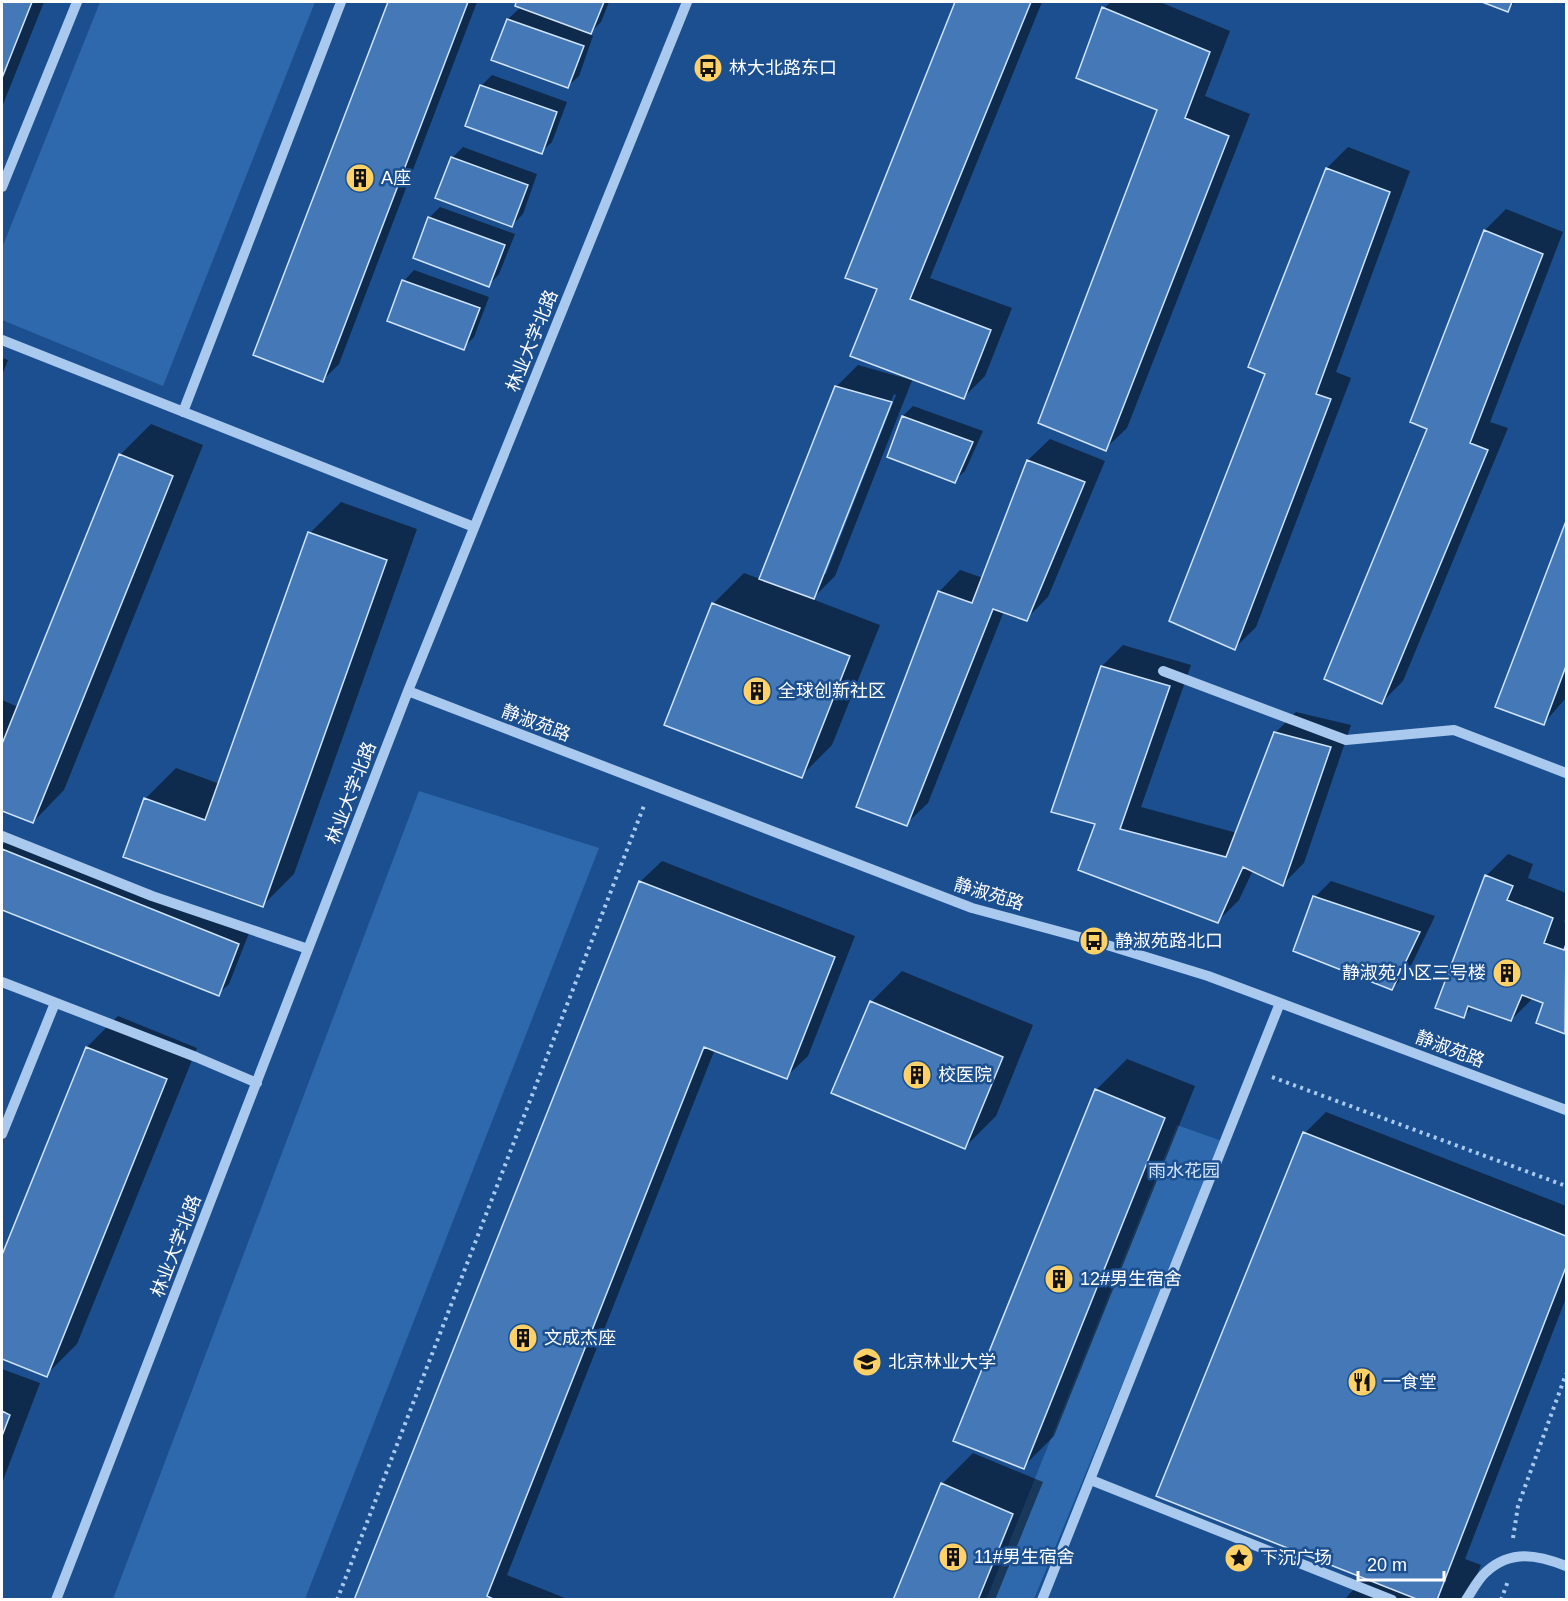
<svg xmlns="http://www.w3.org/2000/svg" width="1568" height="1601" font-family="Arial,'Noto Sans SC',sans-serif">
<rect width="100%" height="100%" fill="#1b4f8f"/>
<path fill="#2e69ad" d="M100,2H315L163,386L2,320V248Z
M419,791L599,848L305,1599H113Z
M1177,1125L1222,1141L1034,1599L986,1600Z"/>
<path fill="#0007" fill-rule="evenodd" d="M2,2H44L2,107Z
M389,2H477L339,364L323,380L255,354Z
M518,2H609L601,22L589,34L593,36L579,76L568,86L508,19L521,7L517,5Z
M957,2H1042L930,278L1012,308L985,376L964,397L913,378L835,576L812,599L880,625L832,745L801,776L713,604L744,573L760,579L836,387L858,365L911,380L879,288L847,277ZM894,394L896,395L826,574H822Z
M1111,2H1160L1230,31L1205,96L1250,114L1127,428L1105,449L1159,110L1104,8Z
M1486,2H1515L1507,10Z
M492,75L567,102L552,142L541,152L467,125L482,85Z
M463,147L537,174L523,214L512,225L452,158Z
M1348,147L1410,171L1336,372L1351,378L1256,627L1235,648L1267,373L1327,168Z
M440,207L515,234L499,274L489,285L429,218Z
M1506,209L1563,232L1490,422L1508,428L1403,681L1382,702L1429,428L1412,421L1485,230Z
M414,270L489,297L474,337L463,348L404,281Z
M2,358L8,360L2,375Z
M913,406L983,431L965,471L954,481L903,416Z
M151,424L203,445L64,790L33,822L2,809V700L18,707L120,455Z
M1050,439L1105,461L1048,597L1026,619L1004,611L928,803L906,824L939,592L960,570L983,578L1028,460Z
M341,502L417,529L294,874L263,905L145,799L176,768L220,784L310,533Z
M1566,525V698L1544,723L1497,706Z
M1123,645L1191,665L1141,807L1237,833L1275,733L1296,712L1351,725L1304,863L1282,885L1253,870L1239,900L1218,921L1097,823L1102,666Z
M9,838L249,933L229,984L218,994L2,908V846Z
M1508,854L1533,864L1528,878L1566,893V916L1564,922L1566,923V1030L1565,1032L1545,1002L1533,998L1511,1020L1473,1006L1464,1016L1436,1007L1486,876Z
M662,861L855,936L808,1056L786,1077L715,1049L507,1575L570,1600H355L640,882Z
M1331,881L1435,916L1408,972L1392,989L1315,897Z
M902,971L1033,1025L996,1116L965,1147L871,1002Z
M118,1016L197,1048L77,1344L46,1375L2,1357V1259L87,1047Z
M1127,1059L1195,1086L1054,1436L1023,1467L1096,1090Z
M1326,1112L1566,1206V1298L1465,1559L1481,1565L1467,1600H1344L1365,1577L1305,1133Z
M2,1369L40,1383L2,1483Z
M973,1453L1043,1482L995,1600H894L942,1484Z"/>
<path fill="#4478b7" stroke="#cfe3fa" stroke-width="1.5" d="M2,2H32L2,78Z
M388,2H468L323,382L253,355Z
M516,2H604L591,34L515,6Z
M955,2H1031L910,299L991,330L964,399L850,356L877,289L845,278Z
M1482,2H1512L1508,12Z
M1102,7L1210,52L1185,118L1229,136L1106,451L1038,423L1157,110L1076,78Z
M507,19L584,46L568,88L491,60Z
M480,85L557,112L542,154L465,126Z
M451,157L528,185L512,227L435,198Z
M1326,168L1390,192L1316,394L1331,399L1235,650L1169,621L1265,374L1248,367Z
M428,217L505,245L489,287L413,258Z
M1484,230L1543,254L1470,443L1488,450L1382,704L1324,679L1427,429L1410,422Z
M402,280L480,308L464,350L387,321Z
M835,386L892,402L814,599L759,579Z
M902,416L973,442L955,483L887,457Z
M119,454L173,476L33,823L2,811V744Z
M1027,460L1085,482L1027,621L993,609L907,826L856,807L938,591L972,603Z
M1566,521V666L1544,725L1495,707Z
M308,532L387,560L263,907L123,857L144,798L205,820Z
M712,603L850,656L802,778L664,725Z
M1101,666L1170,686L1120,829L1226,857L1274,732L1331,747L1283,886L1243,867L1218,923L1078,870L1095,824L1051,812Z
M2,849L239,944L219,996L2,910Z
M1485,875L1513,886L1507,900L1553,918L1544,943L1564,950L1566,944L1565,1034L1536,1023L1543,1003L1522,995L1511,1021L1468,1006L1464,1018L1435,1008Z
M639,881L835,957L787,1079L704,1047L487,1596L495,1600H354Z
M1313,896L1420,932L1392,990L1293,951Z
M870,1001L1003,1057L965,1149L831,1093Z
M86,1047L167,1079L47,1377L2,1359V1255Z
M1095,1089L1165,1118L1024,1469L953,1441Z
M1303,1132L1566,1236V1267L1437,1600H1419L1156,1496Z
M2,1411L10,1415L2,1436Z
M941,1483L1013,1514L978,1600H893Z"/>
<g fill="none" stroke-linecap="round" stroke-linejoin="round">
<path stroke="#a9c9ee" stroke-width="4" stroke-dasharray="3 4.5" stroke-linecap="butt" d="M1272,1077L1566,1186
M1513,1538L1518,1506L1566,1374
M337,1600L645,803
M1501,1600L1508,1581"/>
<path stroke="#a9c9ee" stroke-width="10" d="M2,187L77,2
M2,340L474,527
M183,412L341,2
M1163,671L1346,740L1454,730L1566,773
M408,691L972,908L1094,941L1208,976L1566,1110
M2,836L152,896L308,949
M2,982L196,1057L257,1083
M2,1134L55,1003
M1091,1480L1392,1600
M56,1600L408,691L687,2
M1042,1600L1280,1003
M1466,1600C1472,1591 1478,1579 1486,1572C1511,1549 1538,1555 1566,1566"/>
</g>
<defs>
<g id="bus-disc" transform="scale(1.5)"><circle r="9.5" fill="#ffd166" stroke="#1b4f8f"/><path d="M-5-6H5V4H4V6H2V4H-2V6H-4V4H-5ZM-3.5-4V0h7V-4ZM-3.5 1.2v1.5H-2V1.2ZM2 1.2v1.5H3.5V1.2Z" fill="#111"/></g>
<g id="building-disc" transform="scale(1.5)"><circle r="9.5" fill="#ffd166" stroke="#1b4f8f"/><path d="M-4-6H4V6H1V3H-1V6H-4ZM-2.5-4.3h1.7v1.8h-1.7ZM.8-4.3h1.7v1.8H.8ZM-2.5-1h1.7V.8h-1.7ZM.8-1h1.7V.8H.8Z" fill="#111"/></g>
<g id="university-disc" transform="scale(1.5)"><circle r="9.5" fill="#ffd166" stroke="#1b4f8f"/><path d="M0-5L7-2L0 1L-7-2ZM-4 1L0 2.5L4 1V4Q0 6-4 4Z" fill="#111"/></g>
<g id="restaurant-disc" transform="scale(1.5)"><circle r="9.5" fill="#ffd166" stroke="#1b4f8f"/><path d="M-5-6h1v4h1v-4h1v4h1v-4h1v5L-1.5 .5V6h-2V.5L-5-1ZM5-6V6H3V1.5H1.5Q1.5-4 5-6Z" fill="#111"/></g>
<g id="sight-disc" transform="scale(1.5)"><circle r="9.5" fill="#ffd166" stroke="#1b4f8f"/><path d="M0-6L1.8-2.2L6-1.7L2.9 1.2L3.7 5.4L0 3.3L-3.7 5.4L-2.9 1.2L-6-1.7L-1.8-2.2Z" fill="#111"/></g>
</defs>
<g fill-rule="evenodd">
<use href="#bus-disc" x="708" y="68"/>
<use href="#building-disc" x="360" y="178"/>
<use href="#building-disc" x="757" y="691"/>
<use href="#bus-disc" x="1094" y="941"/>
<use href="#building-disc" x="1507" y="973"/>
<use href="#building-disc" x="917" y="1075"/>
<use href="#building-disc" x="1059" y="1279"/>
<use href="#building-disc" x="523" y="1338"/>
<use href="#university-disc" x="867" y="1362"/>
<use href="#restaurant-disc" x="1362" y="1382"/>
<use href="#building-disc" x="953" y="1557"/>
<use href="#sight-disc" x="1239" y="1558"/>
</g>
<g text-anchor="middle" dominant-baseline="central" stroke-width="5" stroke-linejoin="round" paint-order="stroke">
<g font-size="18" fill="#fff" stroke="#1b4f8f" text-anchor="start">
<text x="729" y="68">林大北路东口</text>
<text x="381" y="178">A座</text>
<text x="778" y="691">全球创新社区</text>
<text x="1115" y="941">静淑苑路北口</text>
<text x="1486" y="973" text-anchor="end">静淑苑小区三号楼</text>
<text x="938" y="1075">校医院</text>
<text x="1080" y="1279">12#男生宿舍</text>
<text x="544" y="1338">文成杰座</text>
<text x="888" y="1362">北京林业大学</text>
<text x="1383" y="1382">一食堂</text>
<text x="974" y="1557">11#男生宿舍</text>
<text x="1260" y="1558">下沉广场</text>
</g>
<g font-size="18" fill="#fff" stroke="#1b4f8f">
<text transform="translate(532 341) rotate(-68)">林业大学北路</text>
<text transform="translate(536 723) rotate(21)">静淑苑路</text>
<text transform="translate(351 793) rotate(-69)">林业大学北路</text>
<text transform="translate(989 894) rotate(17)">静淑苑路</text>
<text transform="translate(1450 1049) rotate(21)">静淑苑路</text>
<text transform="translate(176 1246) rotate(-69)">林业大学北路</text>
</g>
<g font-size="18" fill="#cfe3fa" stroke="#1b4f8f">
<text x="1184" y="1171">雨水花园</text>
</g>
</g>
<rect width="1568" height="1601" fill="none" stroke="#ffffff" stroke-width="6"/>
<path d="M1358 1571v9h86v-9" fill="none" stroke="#ffffff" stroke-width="3"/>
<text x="1367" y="1571" font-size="18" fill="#ffffff" stroke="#1b4f8f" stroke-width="4.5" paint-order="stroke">20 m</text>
</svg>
